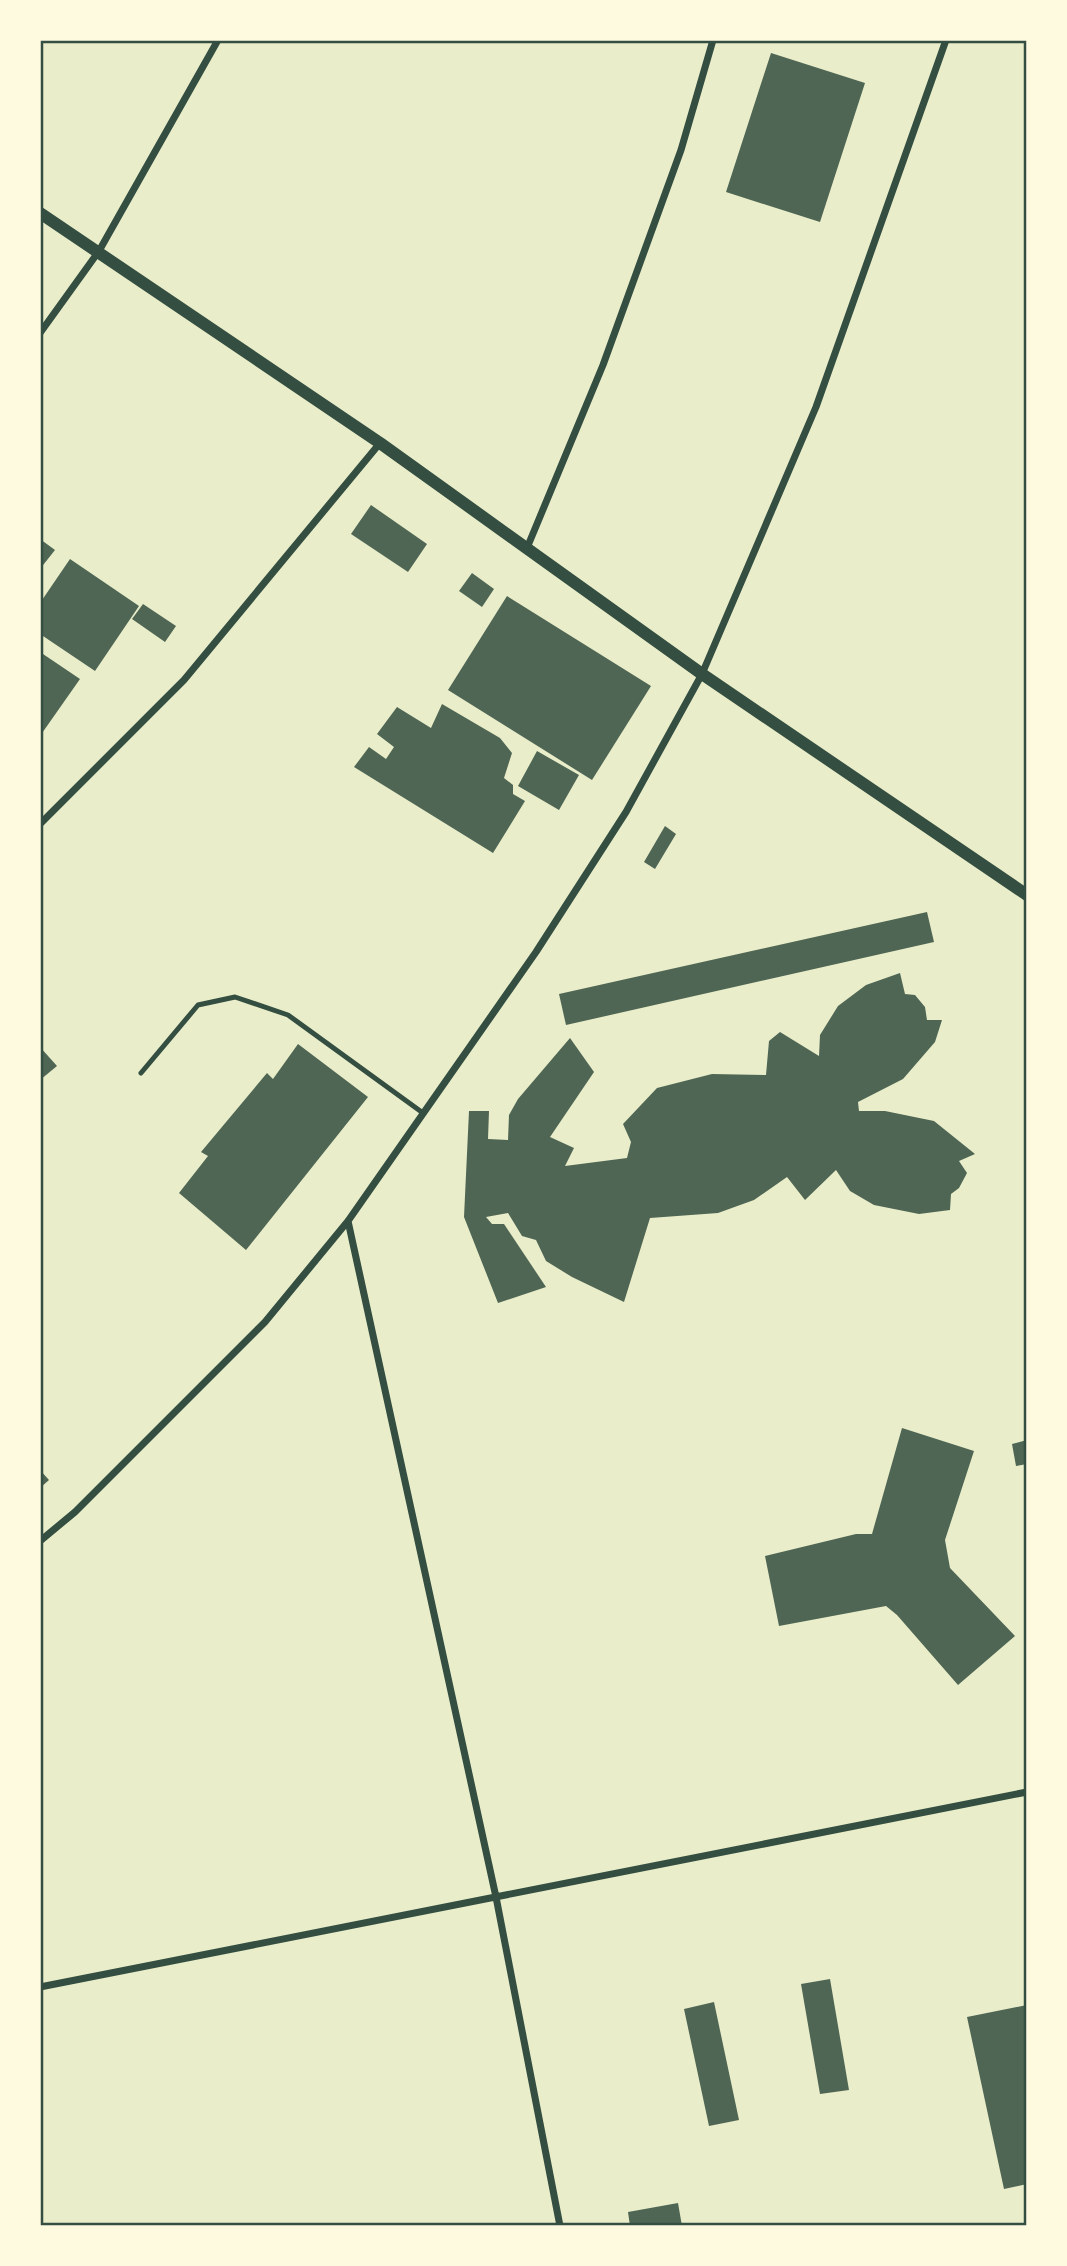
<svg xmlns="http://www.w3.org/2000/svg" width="1067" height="2266" font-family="Manrope,sans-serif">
<rect width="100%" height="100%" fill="#e9edc9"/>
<path fill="#4f6655" d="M771,53L865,83L820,222L726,192Z
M371,505L427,544L408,572L351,534Z
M40,539L55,550L40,569Z
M70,559L139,606L95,671L40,634V603Z
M472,573L494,589L482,607L459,591Z
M507,596L651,686L592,780L448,690Z
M143,604L176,626L165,642L132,619Z
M40,652L80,679L40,736Z
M442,704L500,738L512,753L504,778L513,785V794L525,801L493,853L354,767L369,747L386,759L394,747L377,734L397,707L431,728Z
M537,751L579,775L559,810L518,786Z
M665,826L676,834L655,869L644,862Z
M927,912L934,942L566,1025L559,994Z
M900,973L905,994L915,995L925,1007L927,1020H942L935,1042L903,1079L858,1102L859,1111H885L934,1121L975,1154L959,1161L967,1173L959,1188L951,1194L950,1210L919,1214L874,1205L850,1191L836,1170L805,1200L787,1177L754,1200L718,1213L650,1218L624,1302L572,1277L546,1261L536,1240L522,1236L508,1213L486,1217L492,1224H504L546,1287L498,1303L464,1217L469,1111H489L488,1139L508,1140L509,1115L518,1099L570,1038L594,1072L550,1137L574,1148L565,1166L627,1158L631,1142L623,1124L657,1088L712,1074L766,1075L769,1041L780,1032L819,1056L820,1035L838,1006L866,985Z
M298,1044L368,1097L246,1250L179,1193L208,1156L201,1152L267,1073L273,1079Z
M40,1047L57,1066L40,1080Z
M902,1428L974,1451L945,1540L950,1568L1015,1636L958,1685L897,1615L886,1606L779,1626L765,1556L856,1534H872Z
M1027,1440V1464L1016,1466L1012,1444Z
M40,1470L49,1480L40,1488Z
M830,1979L849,2090L820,2094L801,1984Z
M714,2002L739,2120L709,2126L684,2009Z
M1027,2005V2184L1004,2189L967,2017Z
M678,2203L682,2226H630L628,2212Z"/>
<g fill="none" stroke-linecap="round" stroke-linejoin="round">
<path stroke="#344e41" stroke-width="5" d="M141,1073L198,1005L235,997L288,1015L423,1113"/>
<path stroke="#344e41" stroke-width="7" d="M40,333L99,251L218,40
M527,548L603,365L681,150L713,40
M40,824L184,680L380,443
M348,1221L496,1897L560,2226
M40,1541L75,1512L265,1322L348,1221L536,952L626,812L702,674L816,407L946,40
M40,1987L1027,1792"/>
<path stroke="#344e41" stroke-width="12" d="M40,213L380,443L702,674L1027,895"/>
</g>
<rect width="1067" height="2266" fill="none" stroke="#fefae0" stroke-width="84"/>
<rect x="42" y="42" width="983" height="2182" fill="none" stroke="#344e41" stroke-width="2.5"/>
</svg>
